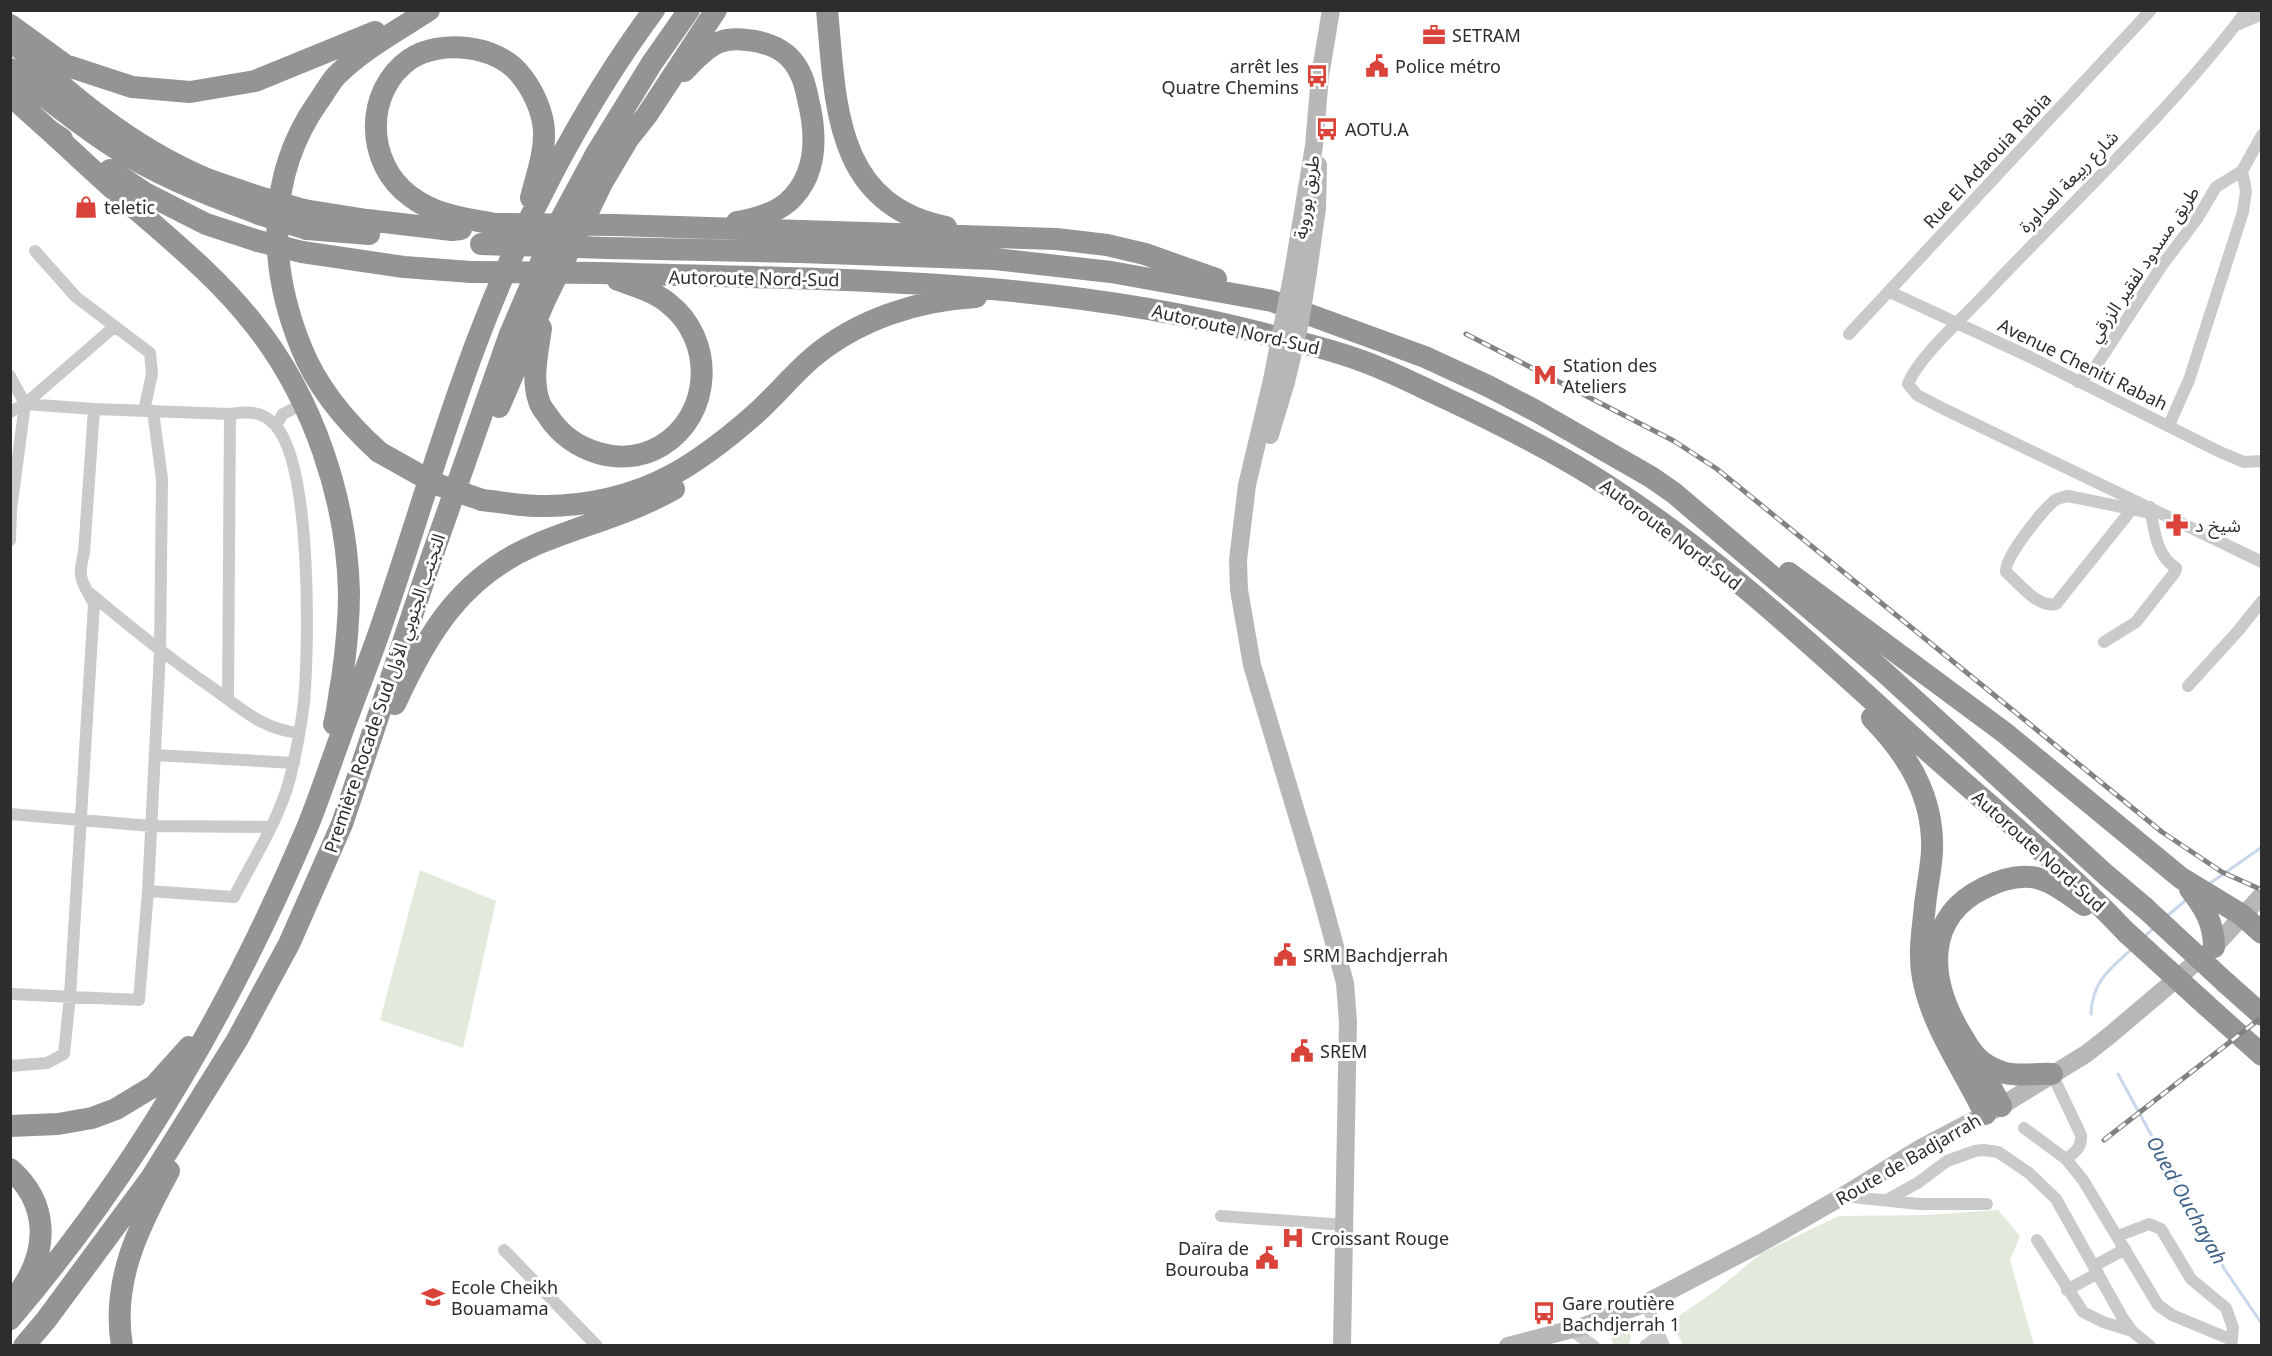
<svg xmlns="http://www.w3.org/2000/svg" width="2272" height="1356" font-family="'Noto Sans','Noto Sans Arabic',sans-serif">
<rect width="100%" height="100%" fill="#fff"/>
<path fill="#e1eadb" d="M420,870L496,901L463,1048L380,1020Z
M1998,1210L2020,1236L2010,1260L2034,1345H1683L1671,1321L1714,1292L1762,1253L1839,1216L1927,1215Z
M1611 1337a10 10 0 1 1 20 0a10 10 0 1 1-20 0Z"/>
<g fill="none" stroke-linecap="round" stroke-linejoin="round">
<path stroke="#c8d7e9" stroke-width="3" d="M2209,884L2262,847
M2166,917L2186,900
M2144,937L2155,927
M2091,1014C2092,981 2110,969 2133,948
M2118,1074L2225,1270L2262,1324"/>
<path stroke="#cacaca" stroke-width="12" d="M2247,10C2170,112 2075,199 1988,291C1966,315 1919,356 1908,384L1917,395L1944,409L2262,562
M2239,24L2262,14
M2242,171L2262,135
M35,251L76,297L150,353L152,374L144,411
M1890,292L2030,357L2220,452L2244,462L2262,461
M1849,334L2151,10
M10,376L25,404L11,510L10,540
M2078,382L2094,369L2163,264L2197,219L2216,187L2242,171
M25,404L94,409L230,414C247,411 263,411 275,425C312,465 309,646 304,702C301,727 296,753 290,778C279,820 254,858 234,897L148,891
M10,412L25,404L114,327
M276,425L283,414L303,404
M2169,425L2189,380L2243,212L2246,191L2242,171
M2132,509L2056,604C2037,608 2019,583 2006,572C2004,558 2042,511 2054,501C2058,498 2063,497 2068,496L2151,513
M91,594C130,627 169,658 211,687C241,708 261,729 299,733
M2104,642L2136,622L2175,572L2176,568C2156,556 2154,529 2150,507
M2188,686L2238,631L2262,601
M228,699L230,414
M155,755L294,763
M10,814L151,826L271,827
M10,994L139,1000L148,891L160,652L162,479L153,411
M10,1066L47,1063L64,1054L70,996L94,604C82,581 77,579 84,553L94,409
M2052,1074L2081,1135C2082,1148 2075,1152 2066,1159
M2024,1128L2066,1159L2083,1180L2158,1305L2172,1315L2232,1340
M1843,1196L1919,1204H1987
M1887,1200L1919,1182L1947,1161L1975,1151L1984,1150L1998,1152L2029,1173L2056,1199L2122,1317L2132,1331L2150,1346
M1221,1216L1346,1225
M2118,1236L2149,1224L2161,1229L2191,1279L2226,1308L2233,1328L2231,1345
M2037,1240L2083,1312L2103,1322L2132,1331
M504,1250L597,1346
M2094,1266L2125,1249
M2067,1290L2098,1273
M1646,1303L1664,1346
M1571,1330L1594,1346
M1645,1346L1658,1336"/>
<path stroke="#b7b7b7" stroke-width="18" d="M1293,272L1314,146L1320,76L1331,10
M1308,272L1317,208L1318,165
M1272,380L1247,485L1238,560L1239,590L1252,665L1321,895L1345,983L1348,1022L1347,1071L1342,1346
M1270,435L1286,382
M1508,1346L1584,1326L1646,1303L1761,1243L1843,1196L1921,1148L2001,1106L2086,1054L2109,1036L2214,947L2262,895"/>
<path stroke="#949494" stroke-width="22" d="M827,10C836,102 833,204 946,227
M10,25L65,65L132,87L190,92L255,81L375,32
M14,43C70,95 129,145 200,176C218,184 238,189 256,196
M10,69C42,95 75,121 109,144C155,175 207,194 259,214
M684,71C694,61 706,47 720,42C728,39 739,39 747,40C762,41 779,47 789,57C801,69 805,84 808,99C817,135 818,175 788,202C774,214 755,219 737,222
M10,95L50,131L62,139
M50,131C81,159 112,189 144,216C183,250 222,283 254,324C313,398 347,499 349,593C349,622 346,651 342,679C339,694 338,709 334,724
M110,170L145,193L206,224L258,241
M304,210L367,220L452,230L461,229
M495,224C464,218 436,216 410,196C365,163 364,91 410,59C440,39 496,45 519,73C532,88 543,111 544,131C545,153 536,177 531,198
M615,225L1056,239L1107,245L1145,254L1216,279
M307,229L369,234
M607,248L800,252L995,259L1111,272L1272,301L1425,357L1488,386L1536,411L1651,477L1674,493L1883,671L2106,875L2145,908
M302,252L404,267L471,272
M600,273C823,280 1047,277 1265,334C1299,342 1333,350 1365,362C1392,372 1419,386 1445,398C1494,421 1544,446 1591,475C1714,551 1820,653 1927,750C1994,810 2064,867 2126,932
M541,328C538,351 531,378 539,401C540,406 545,412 548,416C571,452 622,469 661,446C713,415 715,339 668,303C653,291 635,286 618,280
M499,407L545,300L603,181L628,139L647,115L716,10
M379,452C347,423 317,388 301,347C268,266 266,176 318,102C324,94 329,84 336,76C363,49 397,31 429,10
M482,500C501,502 521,506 540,506C584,507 634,496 672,475C701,459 729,437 753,416C774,398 791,376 812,358C857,320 917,300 976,297
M1789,573L2005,733L2181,878L2242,915L2262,933
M395,704C427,634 461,577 535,545C582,525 630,514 674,489
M1872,718C1908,755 1934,797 1932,851C1931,869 1927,887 1925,905C1923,929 1918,953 1923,978C1932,1027 1964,1070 1985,1114
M2190,889C2204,907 2214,923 2214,947
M2226,983L2262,1015
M2206,1005L2262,1055
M1975,1058L2001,1106
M2052,1074C2036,1073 2016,1077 2002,1072C1977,1064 1970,1050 1958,1029C1929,978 1924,917 1984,888C2000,880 2018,874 2037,878C2055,883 2068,894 2084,905
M10,1126L58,1124L92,1118L116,1109L154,1086L189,1047
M10,1169C49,1203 49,1250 20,1291
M10,1319C135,1173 232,1005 307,828C319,799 329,768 340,738C354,699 370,660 383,621C415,528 442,433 477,341C519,229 582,107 654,10
M24,1346L46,1320L151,1178L237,1040L289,944L342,824L431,559L510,334L554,232L596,154L652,63L689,10
M122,1346C111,1281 139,1226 169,1171"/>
<g stroke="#828282" stroke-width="5">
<path id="rail" d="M1466,334L1674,441L1717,469L2162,832L2222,872L2262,890
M2104,1140L2262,1017"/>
</g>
<use href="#rail" stroke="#fff" stroke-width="3" stroke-dasharray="9" stroke-linecap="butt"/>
<path stroke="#b7b7b7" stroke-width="18" d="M1272,380L1293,272
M1286,382L1300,322L1308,272"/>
<path stroke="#949494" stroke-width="22" d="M256,196L304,210
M259,214L307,229
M495,224L615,225
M258,241L302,252
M481,244L607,248
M471,272L600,273
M379,452L436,484L482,500
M2145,908L2226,983
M2126,932L2206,1005"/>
</g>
<defs>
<g id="office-bare" transform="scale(1.8)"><path d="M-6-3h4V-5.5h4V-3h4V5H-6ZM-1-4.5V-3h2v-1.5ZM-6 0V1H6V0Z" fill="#da4339" stroke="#fff" stroke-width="2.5" paint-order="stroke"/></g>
<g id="civic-bare" transform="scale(1.8)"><path d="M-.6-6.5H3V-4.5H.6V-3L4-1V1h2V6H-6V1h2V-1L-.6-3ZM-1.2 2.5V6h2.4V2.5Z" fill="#da4339" stroke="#fff" stroke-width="2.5" paint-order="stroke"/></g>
<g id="bus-bare" transform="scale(1.8)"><path d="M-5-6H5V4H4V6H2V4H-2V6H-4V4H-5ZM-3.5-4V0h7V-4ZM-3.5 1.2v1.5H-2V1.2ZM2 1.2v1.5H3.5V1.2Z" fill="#da4339" stroke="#fff" stroke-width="2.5" paint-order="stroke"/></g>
<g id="shop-bare" transform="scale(1.8)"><path d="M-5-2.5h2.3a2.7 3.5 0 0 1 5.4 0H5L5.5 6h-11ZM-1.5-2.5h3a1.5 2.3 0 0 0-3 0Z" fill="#da4339" stroke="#fff" stroke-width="2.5" paint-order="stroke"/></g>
<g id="metro-bare" transform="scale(1.8)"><path d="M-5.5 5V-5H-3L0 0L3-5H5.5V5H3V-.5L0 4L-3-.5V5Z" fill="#da4339" stroke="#fff" stroke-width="2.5" paint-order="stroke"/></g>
<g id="pharmacy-bare" transform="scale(1.8)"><path d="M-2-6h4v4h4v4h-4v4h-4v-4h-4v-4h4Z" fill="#da4339" stroke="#fff" stroke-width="2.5" paint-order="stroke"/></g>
<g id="hospital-bare" transform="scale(1.8)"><path d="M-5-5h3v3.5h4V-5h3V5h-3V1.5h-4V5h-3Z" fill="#da4339" stroke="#fff" stroke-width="2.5" paint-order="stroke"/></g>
<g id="school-bare" transform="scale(1.8)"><path d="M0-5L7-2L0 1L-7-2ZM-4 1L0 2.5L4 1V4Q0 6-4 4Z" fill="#da4339" stroke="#fff" stroke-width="2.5" paint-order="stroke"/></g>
</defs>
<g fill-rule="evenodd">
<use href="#office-bare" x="1434" y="35"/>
<use href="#civic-bare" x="1377" y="66"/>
<use href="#bus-bare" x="1317" y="76"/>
<use href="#bus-bare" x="1327" y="129"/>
<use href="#shop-bare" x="86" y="207"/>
<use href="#metro-bare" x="1545" y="375"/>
<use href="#pharmacy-bare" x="2177" y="525"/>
<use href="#civic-bare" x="1285" y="955"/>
<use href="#civic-bare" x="1302" y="1051"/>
<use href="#hospital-bare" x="1293" y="1238"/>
<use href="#civic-bare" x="1267" y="1258"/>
<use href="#school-bare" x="433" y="1297"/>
<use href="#bus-bare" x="1544" y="1313"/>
</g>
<g text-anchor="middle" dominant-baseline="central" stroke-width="6" stroke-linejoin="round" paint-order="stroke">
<g font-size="18" fill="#2d2d2d" stroke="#fff" text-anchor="start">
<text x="1452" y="35">SETRAM</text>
<text x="1299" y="66" text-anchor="end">arrêt les<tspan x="1299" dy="21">Quatre Chemins</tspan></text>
<text x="1395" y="66">Police métro</text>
<text x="1345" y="129">AOTU.A</text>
<text x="104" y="207">teletic</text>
<text x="1563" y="365">Station des<tspan x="1563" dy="21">Ateliers</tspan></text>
<text x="2195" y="525">شيخ د</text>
<text x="1303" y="955">SRM Bachdjerrah</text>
<text x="1320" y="1051">SREM</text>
<text x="1311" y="1238">Croissant Rouge</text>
<text x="1249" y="1248" text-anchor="end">Daïra de<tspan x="1249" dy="21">Bourouba</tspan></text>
<text x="451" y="1287">Ecole Cheikh<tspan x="451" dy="21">Bouamama</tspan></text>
<text x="1562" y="1303">Gare routière<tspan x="1562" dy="21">Bachdjerrah 1</tspan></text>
</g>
<g font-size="18" fill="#2d2d2d" stroke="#fff">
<text transform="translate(1987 160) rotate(-47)">Rue El Adaouia Rabia</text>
<text transform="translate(2068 181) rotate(-46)">شارع ربيعة العداورة</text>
<text transform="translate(1306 197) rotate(-81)">طريق بوروبة</text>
<text transform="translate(2143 264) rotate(-56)">طريق مسدود لفقير الزرقي</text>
<text transform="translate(754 278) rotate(1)">Autoroute Nord-Sud</text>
<text transform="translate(1236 329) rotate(13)">Autoroute Nord-Sud</text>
<text transform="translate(2083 364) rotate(26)">Avenue Cheniti Rabah</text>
<text transform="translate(1671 534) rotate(37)">Autoroute Nord-Sud</text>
<text transform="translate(384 693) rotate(-71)">Première Rocade Sud التجنب الجنوبي الأول</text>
<text transform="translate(2039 851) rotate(42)">Autoroute Nord-Sud</text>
<text transform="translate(1908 1159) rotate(-30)">Route de Badjarrah</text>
</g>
<g font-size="20" font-style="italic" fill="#40638a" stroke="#fff">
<text transform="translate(2187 1200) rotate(61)">Oued Ouchayah</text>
</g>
</g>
<rect width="2272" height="1356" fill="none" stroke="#2d2d2d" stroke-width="24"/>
</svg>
